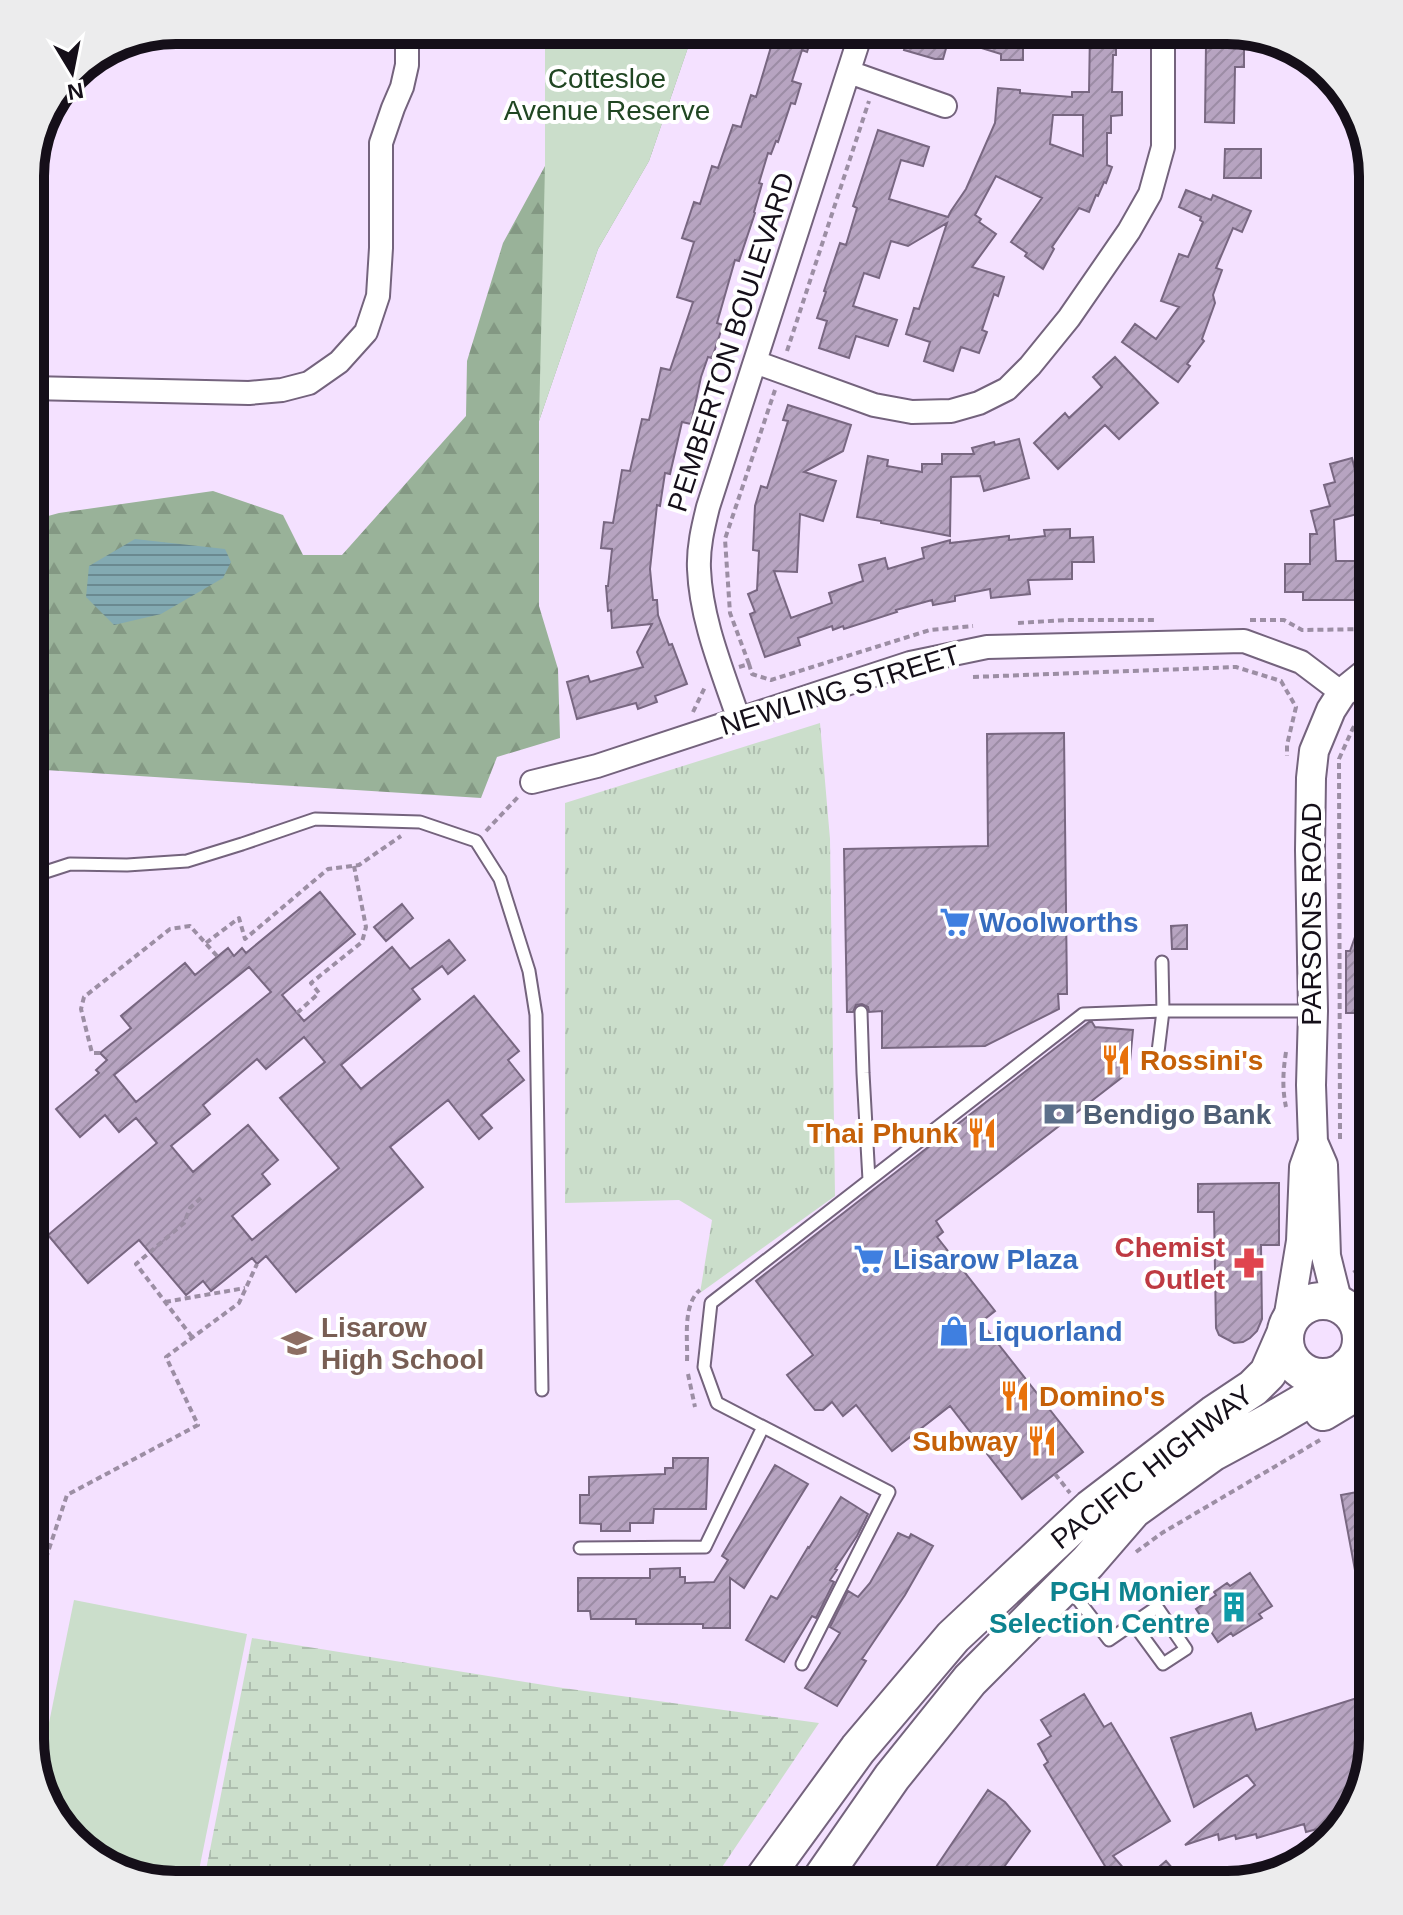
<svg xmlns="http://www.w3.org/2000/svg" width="1403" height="1915" font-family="Helvetica,sans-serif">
<defs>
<pattern id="grass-tufts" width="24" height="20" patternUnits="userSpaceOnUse" patternTransform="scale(2)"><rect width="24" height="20" fill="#cbdecb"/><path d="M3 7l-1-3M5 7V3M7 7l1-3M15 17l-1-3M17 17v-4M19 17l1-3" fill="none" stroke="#adbdae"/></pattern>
<pattern id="forest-firs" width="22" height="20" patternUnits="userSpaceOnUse" patternTransform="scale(2)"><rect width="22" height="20" fill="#99b299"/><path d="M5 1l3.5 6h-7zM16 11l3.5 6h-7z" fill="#839883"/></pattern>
<pattern id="wetland-marsh" width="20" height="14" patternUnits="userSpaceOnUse" patternTransform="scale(2)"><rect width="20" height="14" fill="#cbdecb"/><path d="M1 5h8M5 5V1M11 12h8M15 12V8" fill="none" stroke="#adbdae"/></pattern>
<pattern id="water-rules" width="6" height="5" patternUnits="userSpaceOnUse" patternTransform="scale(2)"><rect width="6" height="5" fill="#83aab2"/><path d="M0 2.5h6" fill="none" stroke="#6a8990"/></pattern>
<pattern id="building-hatch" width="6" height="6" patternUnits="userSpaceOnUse" patternTransform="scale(2)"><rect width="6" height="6" fill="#b7a4c1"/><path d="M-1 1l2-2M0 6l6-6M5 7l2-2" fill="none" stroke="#9c8ca5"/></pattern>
</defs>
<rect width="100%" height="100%" fill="#f4e1ff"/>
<path fill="url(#grass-tufts)" d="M820,723L830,839L835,1196L700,1293L712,1220L679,1200L565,1203V803Z"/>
<path fill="url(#forest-firs)" d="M545,30H694L649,161L598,249L539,421V606L558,669L560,738L497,757L481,798L30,769V521L59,513L213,491L283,515L303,555H342L466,416L467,361L503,243L545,166Z"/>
<path fill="url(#wetland-marsh)" d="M252,1638L563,1688L819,1723L710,1885H203Z"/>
<path fill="#cbdecb" d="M545,30H694L649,161L598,249L539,421L545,166Z
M74,1600L247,1634L196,1885H166L102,1865L50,1813L39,1772Z"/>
<path fill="url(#water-rules)" d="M135,539L225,549L231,562L223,578L161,614L114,625L86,597L89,566Z"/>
<path fill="url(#building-hatch)" stroke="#786781" stroke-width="2" fill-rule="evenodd" d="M776,30H814L807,52L802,50L792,81L801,84L795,104L791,103L778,142L776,141L771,154L768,153L759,183L762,184L754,212L755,213L739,261L735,260L717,323L723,325L712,358L708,357L701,377L691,424L682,422L670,474L665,473L660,506L657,505L650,569L653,600H657L658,615L669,645L672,644L687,684L655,696L657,702L638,709L636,703L577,719L567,682L588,676L590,682L643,667L637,652L652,624L612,628L611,610L608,611L606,586H608L612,549L601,548L604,522L613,523L622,470L630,471L642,419L649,420L661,368L670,370L693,302L677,297L694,242L682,238L694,202L700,204L712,166L718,168L733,125L741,127L751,95L756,97Z
M910,30H1023V60H1001V54L949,38L943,59H935L904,50Z
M1090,30H1116V55H1113L1112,92H1122V115L1111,116V133H1107V165L1112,167L1106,183L1104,182L1098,196L1096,195L1089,212L1079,208L1052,247L1054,249L1043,269L1025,256L1027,253L1011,242L1042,198L996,176L975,215L981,219L979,222L996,234L972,267L1004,277L998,296L994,294L982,330L987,332L979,353L961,347L953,371L924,361L930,342L906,334L914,308L919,309L947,223L908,246L891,241L879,278L864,273L853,306L897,320L888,346L856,336L849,358L819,348L827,321L817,318L826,292L824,291L840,243L846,245L857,208L853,206L878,130L929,147L923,166L901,160L889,199L948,217L951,211L966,189L995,123L998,88L1020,90V93L1072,97V92H1089ZM1053,115H1083V156L1050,144Z
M1209,30H1237L1244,33V67H1235L1234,123L1205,122L1206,45H1209Z
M1225,149H1261V178H1224Z
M1186,190L1211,200L1213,195L1251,211L1242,232L1233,228L1216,268L1222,270L1213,295L1215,303L1202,339L1204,341L1187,364L1190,366L1178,382L1122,342L1135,324L1156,339L1179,307L1161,301L1179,254L1188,257L1203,222L1200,220L1201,217L1179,207Z
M1115,357L1158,403L1119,439L1105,425L1058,469L1034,443L1065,413L1069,418L1102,387L1093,377Z
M788,405L851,425L843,451L804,472L836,481L823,521L800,514L797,572L774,571L791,618L832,603L829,593L863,581L859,565L885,558L888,569L924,558L922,548L950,540V543L1009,536V540L1045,536L1044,530L1070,529V538L1093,537L1094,562H1072V579L1028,580L1030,594L991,598L990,589L955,596V601L933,605L932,600L896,610L897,612L844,629L843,626L833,630L832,626L798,638L800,645L765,657L750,614L755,612L748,594L757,590L759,551L753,550L755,506L761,486L767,488L788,421L783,420Z
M1019,439L1029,478L984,491L980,476L951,477L950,536L881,523V521L857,517L868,456L888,460L887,466L922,472V464H942V454H974L972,448L994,442L995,445Z
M1352,458L1360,490L1363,489L1369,511L1334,520L1336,561H1373V592H1371V600H1303V592H1285V564H1310V534H1317L1311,511L1330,506L1324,485L1335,482L1330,464Z
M1064,733L1067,994H1058L1059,1009L985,1046L882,1048V1011L869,1012L868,1007L862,1004L856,1005L853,1012H847L844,849L988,846L987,734Z
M320,892L355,934L282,995L304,1021L392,947L410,969L449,940L465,960L448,974L442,966L412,989L420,999L341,1065L361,1089L474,996L519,1051L508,1060L524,1080L481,1115L492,1128L479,1139L448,1100L390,1147L423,1187L296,1292L266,1256L257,1264L252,1258L211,1291L203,1281L186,1295L139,1240L88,1283L48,1235L157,1143L136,1118L119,1132L105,1115L80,1137L56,1109L99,1073L96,1070L107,1060L100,1053L131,1028L121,1016L185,963L195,975L228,948L234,956L242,948L246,953ZM249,967L271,992L136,1102L114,1075ZM304,1037L325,1062L280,1098L339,1168L252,1240L232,1216L270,1184L262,1174L278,1160L248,1125L193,1172L171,1146L210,1114L203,1105L257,1059L266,1069Z
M402,904L413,918L386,941L374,927Z
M1365,909L1367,910L1368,1013H1346V951H1350Z
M1187,925V949H1172L1171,926Z
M1089,1022H1092L1095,1027L1133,1030L1129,1072L936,1221L943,1232L937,1237L995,1311L981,1322L1083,1452L1022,1499L950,1406L892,1451L856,1405L843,1416L832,1402L823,1410H815L787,1375L813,1355L756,1281Z
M1279,1183V1245H1261L1262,1319L1257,1331L1250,1338L1243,1342L1234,1343L1219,1335L1216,1328L1214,1212H1198V1184Z
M673,1458H708L706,1509H654L653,1523H630V1531H601V1524L580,1523V1495H589V1477L665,1474V1468H673Z
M775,1465L808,1484L744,1588L730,1578V1628H703V1624H636V1619H591L590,1611H578V1578H650V1569L680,1568V1577H685V1583L714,1582L728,1560L722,1556Z
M1373,1489V1623L1365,1624L1341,1495Z
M841,1497L868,1514L857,1536L835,1569L837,1570L830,1580L834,1582L816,1618L812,1616L784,1662L746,1640L771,1596L777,1599L808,1547L809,1548Z
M898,1533L909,1538L911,1534L933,1546L905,1595L862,1659L866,1661L837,1706L805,1688L840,1633L830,1627L848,1591L858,1597L870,1583Z
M1250,1573L1272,1606L1259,1614L1262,1618L1233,1636L1231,1633L1218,1642L1196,1609L1216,1595L1214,1592L1227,1583L1230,1586Z
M1084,1694L1104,1727L1111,1723L1170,1821L1113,1856L1138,1885H1100L1111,1876L1044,1765L1048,1762L1038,1744L1051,1736L1041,1720Z
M1357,1698L1372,1745L1354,1812L1337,1829L1326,1832L1325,1827L1306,1832L1304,1824L1257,1838L1256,1834L1236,1839L1235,1835L1219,1840L1218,1834L1185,1845L1255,1785L1247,1775L1194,1807L1171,1738L1251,1713L1256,1730Z
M988,1790L1005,1802L1030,1831L991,1885H924Z
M1166,1861L1187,1885H1138Z"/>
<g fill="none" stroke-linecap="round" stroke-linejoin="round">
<g stroke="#74637d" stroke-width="15">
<path id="service" d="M30,877L70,864L127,865L187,861L242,844L315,819L420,822L476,841L500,879L529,971L536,1015L542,1390
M861,1012L863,1073L869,1180
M1157,1060L1163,1011L1162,962
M580,1548L705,1547L763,1427
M1069,1588L1109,1640L1157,1607L1186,1649L1163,1664L1133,1623
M802,1664L889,1492L717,1403L704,1367L711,1303L1083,1014L1163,1011H1312"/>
</g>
<g stroke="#74637d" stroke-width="26">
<path id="minor" d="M849,72L945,106
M755,362L874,405L912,412L951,411L979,403L1007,389L1030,366L1069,318L1129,231L1150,194L1163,147V30
M30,388L249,393L282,390L309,383L339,362L366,332L378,296L381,248V143L393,108L402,87L407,65V30
M739,720C723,672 701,621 699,569C698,548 703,527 708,507L862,30
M532,782L597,766L910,663L987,647L1244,641L1301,662L1342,693"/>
</g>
<g stroke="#74637d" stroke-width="32">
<path id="tertiary" d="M1338,1304L1326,1256L1323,1165L1313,1142L1311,1085L1313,1011L1310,850L1311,778L1314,751L1331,710L1342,693L1373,668
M1287,1326L1301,1241L1304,1167L1313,1142"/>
</g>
<g stroke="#74637d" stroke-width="40">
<path id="primary" d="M1285 1339a38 38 0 1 1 76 0a38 38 0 1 1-76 0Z
M1323,1412L1373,1382
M759,1885L858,1749L953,1637L1091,1508L1214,1414L1253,1388L1268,1373L1285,1334
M817,1885L892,1777L970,1680L1088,1562L1133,1510L1212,1453L1271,1421L1326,1389L1349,1366"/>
</g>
<path stroke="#9c8ea4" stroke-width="4" stroke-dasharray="6 4" stroke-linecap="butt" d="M787,351L869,101
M1250,620H1284L1302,630L1373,629
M1018,623L1066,620H1157
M749,664L730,613L725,539L775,390
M739,667L749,664L752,674L771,680L930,630L973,626
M973,677L1236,667L1281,681L1296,707L1287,745V756
M693,712L705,687
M486,831L518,797
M206,943L239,918L245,939L328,869L359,865L401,836
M297,1013L319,993L311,983L362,942L366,927L354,866
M1286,1052C1283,1071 1282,1088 1286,1107
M100,1053H92L81,1009L84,997L170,929L190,926L218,957
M1340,1139L1339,759L1353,728L1373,704
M1354,1270L1356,1273L1373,1279
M165,1302L245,1288
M192,1337L136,1264L184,1223L190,1208L201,1198
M687,1361C688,1340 682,1305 700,1290
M688,1374L695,1407
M1055,1474L1070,1493
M1136,1552L1162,1533L1320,1440
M30,1606L67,1495L198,1425L166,1357L239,1303L257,1264"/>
<use href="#service" stroke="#fff" stroke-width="11"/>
<use href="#minor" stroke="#fff" stroke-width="22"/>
<use href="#tertiary" stroke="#fff" stroke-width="28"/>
<use href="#primary" stroke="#fff" stroke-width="36"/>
</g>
<defs>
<g id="supermarket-bare" transform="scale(2.4)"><path d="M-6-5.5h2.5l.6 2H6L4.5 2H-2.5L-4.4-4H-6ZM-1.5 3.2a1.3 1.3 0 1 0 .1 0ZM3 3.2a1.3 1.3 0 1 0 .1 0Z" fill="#3f7fe0" stroke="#fff" stroke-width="2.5" paint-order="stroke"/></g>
<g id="restaurant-bare" transform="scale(2.4)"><path d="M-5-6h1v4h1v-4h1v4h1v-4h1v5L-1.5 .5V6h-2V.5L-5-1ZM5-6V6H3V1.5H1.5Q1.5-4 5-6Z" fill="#e8710a" stroke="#fff" stroke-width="2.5" paint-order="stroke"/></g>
<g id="bank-bare" transform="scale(2.4)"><path d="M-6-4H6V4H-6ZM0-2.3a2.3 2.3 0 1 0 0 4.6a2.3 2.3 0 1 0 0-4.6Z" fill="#5c6f8a" stroke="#fff" stroke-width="2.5" paint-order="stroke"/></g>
<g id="pharmacy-bare" transform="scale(2.4)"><path d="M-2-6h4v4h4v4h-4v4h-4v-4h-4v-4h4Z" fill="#e0444e" stroke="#fff" stroke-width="2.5" paint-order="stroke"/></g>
<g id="shop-bare" transform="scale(2.4)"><path d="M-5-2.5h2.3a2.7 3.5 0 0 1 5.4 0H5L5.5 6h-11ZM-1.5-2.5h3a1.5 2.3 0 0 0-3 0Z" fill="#3f7fe0" stroke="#fff" stroke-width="2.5" paint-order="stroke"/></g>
<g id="school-bare" transform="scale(2.4)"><path d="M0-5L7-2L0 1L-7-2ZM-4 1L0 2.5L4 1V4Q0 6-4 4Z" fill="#8d6e63" stroke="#fff" stroke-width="2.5" paint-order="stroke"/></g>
<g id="building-bare" transform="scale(2.4)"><path d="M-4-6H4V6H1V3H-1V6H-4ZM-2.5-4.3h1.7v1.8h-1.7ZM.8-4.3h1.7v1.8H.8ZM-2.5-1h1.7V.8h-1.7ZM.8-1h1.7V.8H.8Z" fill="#0f9aa8" stroke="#fff" stroke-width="2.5" paint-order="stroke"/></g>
</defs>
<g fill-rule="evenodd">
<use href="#supermarket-bare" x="955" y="922"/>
<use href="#restaurant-bare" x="1116" y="1060"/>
<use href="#bank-bare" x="1059" y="1114"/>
<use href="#restaurant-bare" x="982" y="1133"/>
<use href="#supermarket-bare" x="869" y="1259"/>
<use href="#pharmacy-bare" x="1249" y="1263"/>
<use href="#shop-bare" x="954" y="1331"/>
<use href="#school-bare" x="297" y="1343"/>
<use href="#restaurant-bare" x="1015" y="1396"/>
<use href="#restaurant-bare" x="1042" y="1441"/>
<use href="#building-bare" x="1234" y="1607"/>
</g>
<g text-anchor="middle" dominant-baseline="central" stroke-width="8" stroke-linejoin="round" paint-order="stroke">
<g font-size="28" fill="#204622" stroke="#fff">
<text x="607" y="78">Cottesloe<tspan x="607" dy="32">Avenue Reserve</tspan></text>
</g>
<g font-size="28" fill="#150f19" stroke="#fff">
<text transform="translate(731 342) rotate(-72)">PEMBERTON BOULEVARD</text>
<text transform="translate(840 690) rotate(-17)">NEWLING STREET</text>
<text transform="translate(1311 914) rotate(-90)">PARSONS ROAD</text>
<text transform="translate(1152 1467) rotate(-38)">PACIFIC HIGHWAY</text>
</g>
<g font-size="28" font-weight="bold" fill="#366cbe" stroke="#fff" text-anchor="start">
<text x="979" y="922">Woolworths</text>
<text x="893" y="1259">Lisarow Plaza</text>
<text x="978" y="1331">Liquorland</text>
</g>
<g font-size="28" font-weight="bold" fill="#c56008" stroke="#fff" text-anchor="start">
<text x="1140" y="1060">Rossini's</text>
<text x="958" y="1133" text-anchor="end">Thai Phunk</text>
<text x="1039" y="1396">Domino's</text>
<text x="1018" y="1441" text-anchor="end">Subway</text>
</g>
<g font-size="28" font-weight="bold" fill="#4e5e75" stroke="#fff" text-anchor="start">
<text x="1083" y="1114">Bendigo Bank</text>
</g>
<g font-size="28" font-weight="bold" fill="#be3a42" stroke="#fff" text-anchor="end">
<text x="1225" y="1247">Chemist<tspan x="1225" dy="32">Outlet</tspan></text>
</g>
<g font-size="28" font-weight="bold" fill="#785e54" stroke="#fff" text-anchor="start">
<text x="321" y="1327">Lisarow<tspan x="321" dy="32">High School</tspan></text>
</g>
<g font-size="28" font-weight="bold" fill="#0d838f" stroke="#fff" text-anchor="end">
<text x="1210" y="1591">PGH Monier<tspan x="1210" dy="32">Selection Centre</tspan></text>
</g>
</g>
<path d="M0 0H1403V1915H0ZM176 44H1227A132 132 0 0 1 1359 176V1739A132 132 0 0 1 1227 1871H176A132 132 0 0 1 44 1739V176A132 132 0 0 1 176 44Z" fill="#ececed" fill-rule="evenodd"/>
<path fill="none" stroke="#150f19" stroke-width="10" d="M176 44H1227A132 132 0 0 1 1359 176V1739A132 132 0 0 1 1227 1871H176A132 132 0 0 1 44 1739V176A132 132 0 0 1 176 44Z"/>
<g transform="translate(72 72) rotate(170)" stroke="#ffffff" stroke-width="6" paint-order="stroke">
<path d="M0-6L14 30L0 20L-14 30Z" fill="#150f19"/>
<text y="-12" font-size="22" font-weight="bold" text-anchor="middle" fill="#150f19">N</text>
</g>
</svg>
